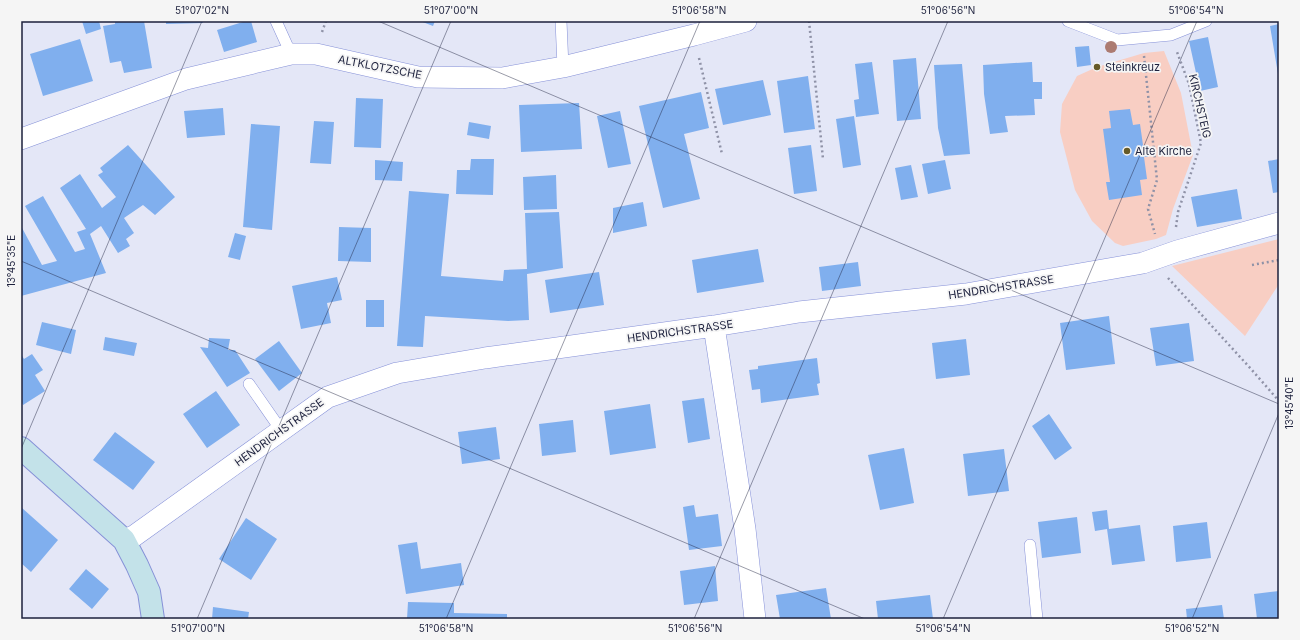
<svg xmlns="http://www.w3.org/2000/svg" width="1300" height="640" font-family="Inter,sans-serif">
<rect width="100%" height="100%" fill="#e4e7f7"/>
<path fill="#f8cec3" d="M1164,51L1181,93L1193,155L1173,209L1166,235L1156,239L1123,246L1115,243L1092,221L1075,190L1060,132L1062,104L1077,76L1097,67L1144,53Z
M1279,239V284L1245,336L1172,266Z"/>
<path fill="#80afee" d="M82,21H99L101,29L86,34Z
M115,21H144L152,68L124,73L121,61L110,63L103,26L115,24Z
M166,21H203V23L166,24Z
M246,21H251L257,42L224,52L217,30Z
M420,21H435L433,26Z
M1279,24V74H1278L1270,26Z
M1208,37L1218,87L1200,91L1189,41Z
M80,39L93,81L43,96L30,54Z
M1089,46L1091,65L1077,67L1075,47Z
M916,58L921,119L897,121L893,60Z
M872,62L879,114L856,117L854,100L859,99L855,64Z
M1032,62L1033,82H1042V99H1034L1035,115L1005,116L1008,132L990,134L984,94L983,65Z
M962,64L970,154L944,156L938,128L934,65Z
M808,76L815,129L784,133L777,81Z
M763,80L771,115L723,125L715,89Z
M701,92L709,128L684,134L700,199L663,208L639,106Z
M356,98L383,99L381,148L354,147Z
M579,103L582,149L521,152L519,105Z
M223,108L225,135L187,138L184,111Z
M1130,109L1133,125L1140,124L1143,145H1146L1148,157H1144L1147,179L1140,180L1142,195L1109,200L1106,182H1110L1103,129L1111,128L1109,111Z
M620,111L631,164L608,168L597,116Z
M854,116L861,165L843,168L836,119Z
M314,121L334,122L331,164L310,163Z
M469,122L491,126L489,139L467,135Z
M251,124L280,126L272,230L243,227Z
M128,145L175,197L155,215L143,205L124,218L134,233L126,239L130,246L118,253L101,226L90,234L106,273L21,296V226L42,265L57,261L25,206L43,196L75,252L85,249L77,232L86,229L60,188L80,174L102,208L116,197L98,175L103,172L100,168Z
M811,145L817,191L794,194L788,148Z
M471,159H494L493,195L456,194L457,170H470Z
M1279,159V192L1273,193L1268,161Z
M375,160L403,162L402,181L375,180Z
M945,160L951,189L928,194L922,164Z
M911,165L918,197L901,200L895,168Z
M556,175L557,209L524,210L523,177Z
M1237,189L1242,219L1197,227L1191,197Z
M409,191L449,194L441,276L503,281L504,270L527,269L525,213L559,212L563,268L527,274L529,320L508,321L425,316L423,347L397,346Z
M643,202L647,226L613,233V208Z
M339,227L371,228V262L338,261Z
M235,233L246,236L240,260L228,257Z
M758,249L764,282L697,293L692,260Z
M858,262L861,286L822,291L819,267Z
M599,272L604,305L550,313L545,280Z
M337,277L342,300L327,303L331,323L301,329L292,286Z
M366,300H384V327H366Z
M1109,316L1115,364L1066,370L1060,323Z
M42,322L76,330L71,354L36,345Z
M1189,323L1194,361L1156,366L1150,328Z
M105,337L137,343L134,356L103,350Z
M209,338L230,339L228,350H235L250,373L227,387L200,347L208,348Z
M966,339L970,375L936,379L932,343Z
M279,341L302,373L279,391L255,359Z
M21,354L24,359L32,354L43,370L35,375L45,391L23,405L21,401Z
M817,358L820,383L817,384L819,395L761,403L760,389L752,390L749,370L758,369V366Z
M216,391L240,425L207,448L183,414Z
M704,398L710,439L688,443L682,401Z
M650,404L656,448L610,455L604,411Z
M1049,414L1072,448L1055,460L1032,426Z
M573,420L576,452L542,456L539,424Z
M496,427L500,459L462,464L458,432Z
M115,432L155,462L133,490L93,460Z
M904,448L914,503L880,510L868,455Z
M1004,449L1009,491L968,496L963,454Z
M694,505L696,517L718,514L722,546L689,550L683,507Z
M22,508L58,540L31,572L21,563Z
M1107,510L1109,529L1140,525L1145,561L1112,565L1107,529L1095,531L1092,512Z
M1077,517L1081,553L1042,558L1038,522Z
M246,518L277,539L251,580L219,559Z
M1207,522L1211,558L1176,562L1173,526Z
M417,542L421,569L461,563L464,585L406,594L398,545Z
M715,566L718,601L684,605L680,571Z
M86,569L109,589L92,609L69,589Z
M826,588L831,619H780L776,595Z
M1279,591V619H1257L1254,594Z
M930,595L933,619H878L876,601Z
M408,602L454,603V613L507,614V619H407Z
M1222,605L1224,619H1187L1186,609Z
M213,607L249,612L248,619H212Z"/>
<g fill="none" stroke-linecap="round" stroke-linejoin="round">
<g stroke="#8691d8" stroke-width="12">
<path id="lane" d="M276,21L291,54
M561,21L563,67
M1068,21L1117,40L1171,35L1206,21
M249,384L281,430
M1030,545L1037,619"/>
</g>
<g stroke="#8691d8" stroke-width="22">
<path id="street" d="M21,139L186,79L291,54H316L418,77L502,78L563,67L694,35L746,21
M714,326L745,529L755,619
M124,540L134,536L328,397L397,373L485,358L714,326L799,312L966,294L1143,263L1177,251L1279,223"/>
</g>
<g stroke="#8691d8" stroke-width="24">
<path id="secondary" d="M21,448L124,540L137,565L149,592L153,619"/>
</g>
<path stroke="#8f92a7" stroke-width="2.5" stroke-dasharray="2 3" stroke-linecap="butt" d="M809,21L823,159
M322,32L326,21
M1144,56L1157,180L1148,209L1155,234
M699,58L722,154
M1176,227L1178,212L1201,143L1189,84L1177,52
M1252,265L1279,260
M1168,278L1251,369L1279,401"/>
<use href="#lane" stroke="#fff" stroke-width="11"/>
<use href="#street" stroke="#fff" stroke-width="21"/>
<use href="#secondary" stroke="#c3e2e9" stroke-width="22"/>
</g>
<circle fill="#ac7b71" cx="1111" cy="47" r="6"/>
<path fill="none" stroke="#1d213d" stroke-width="1" stroke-opacity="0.45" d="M378,21L1279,404M21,261L865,619M21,449L202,21M197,619L451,21M446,619L700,21M694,619L948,21M943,619L1197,21M1192,619L1279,413"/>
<g fill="#665a27" stroke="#f5f5f5" stroke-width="1.5">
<circle cx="1097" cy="67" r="4"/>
<circle cx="1127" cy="151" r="4"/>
</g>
<g text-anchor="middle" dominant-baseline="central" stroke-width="3.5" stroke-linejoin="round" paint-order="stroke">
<g font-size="11" fill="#1d213d" stroke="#f5f5f5">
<text transform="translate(380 67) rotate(11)">ALTKLOTZSCHE</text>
<text transform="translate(1200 106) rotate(77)">KIRCHSTEIG</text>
<text transform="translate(1001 287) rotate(-9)">HENDRICHSTRASSE</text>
<text transform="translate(680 331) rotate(-8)">HENDRICHSTRASSE</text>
<text transform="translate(279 432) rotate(-36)">HENDRICHSTRASSE</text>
</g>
<g font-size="11" fill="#1d213d" stroke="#f5f5f5" text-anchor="start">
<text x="1105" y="67">Steinkreuz</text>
<text x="1135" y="151">Alte Kirche</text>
</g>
</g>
<rect width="1300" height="640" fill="none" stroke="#f5f5f5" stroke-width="44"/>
<rect x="22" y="22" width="1256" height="596" fill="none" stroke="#1d213d" stroke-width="1.5"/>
<g font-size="10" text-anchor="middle" fill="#1d213d">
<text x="202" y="14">51°07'02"N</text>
<text x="451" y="14">51°07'00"N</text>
<text x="699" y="14">51°06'58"N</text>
<text x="948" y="14">51°06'56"N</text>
<text x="1196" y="14">51°06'54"N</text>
<text transform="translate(11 261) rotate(-90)" y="4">13°45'35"E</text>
<text transform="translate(1289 403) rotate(-90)" y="4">13°45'40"E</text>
<text x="198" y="632">51°07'00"N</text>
<text x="446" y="632">51°06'58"N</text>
<text x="695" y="632">51°06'56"N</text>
<text x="943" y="632">51°06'54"N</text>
<text x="1192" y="632">51°06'52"N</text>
</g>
</svg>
